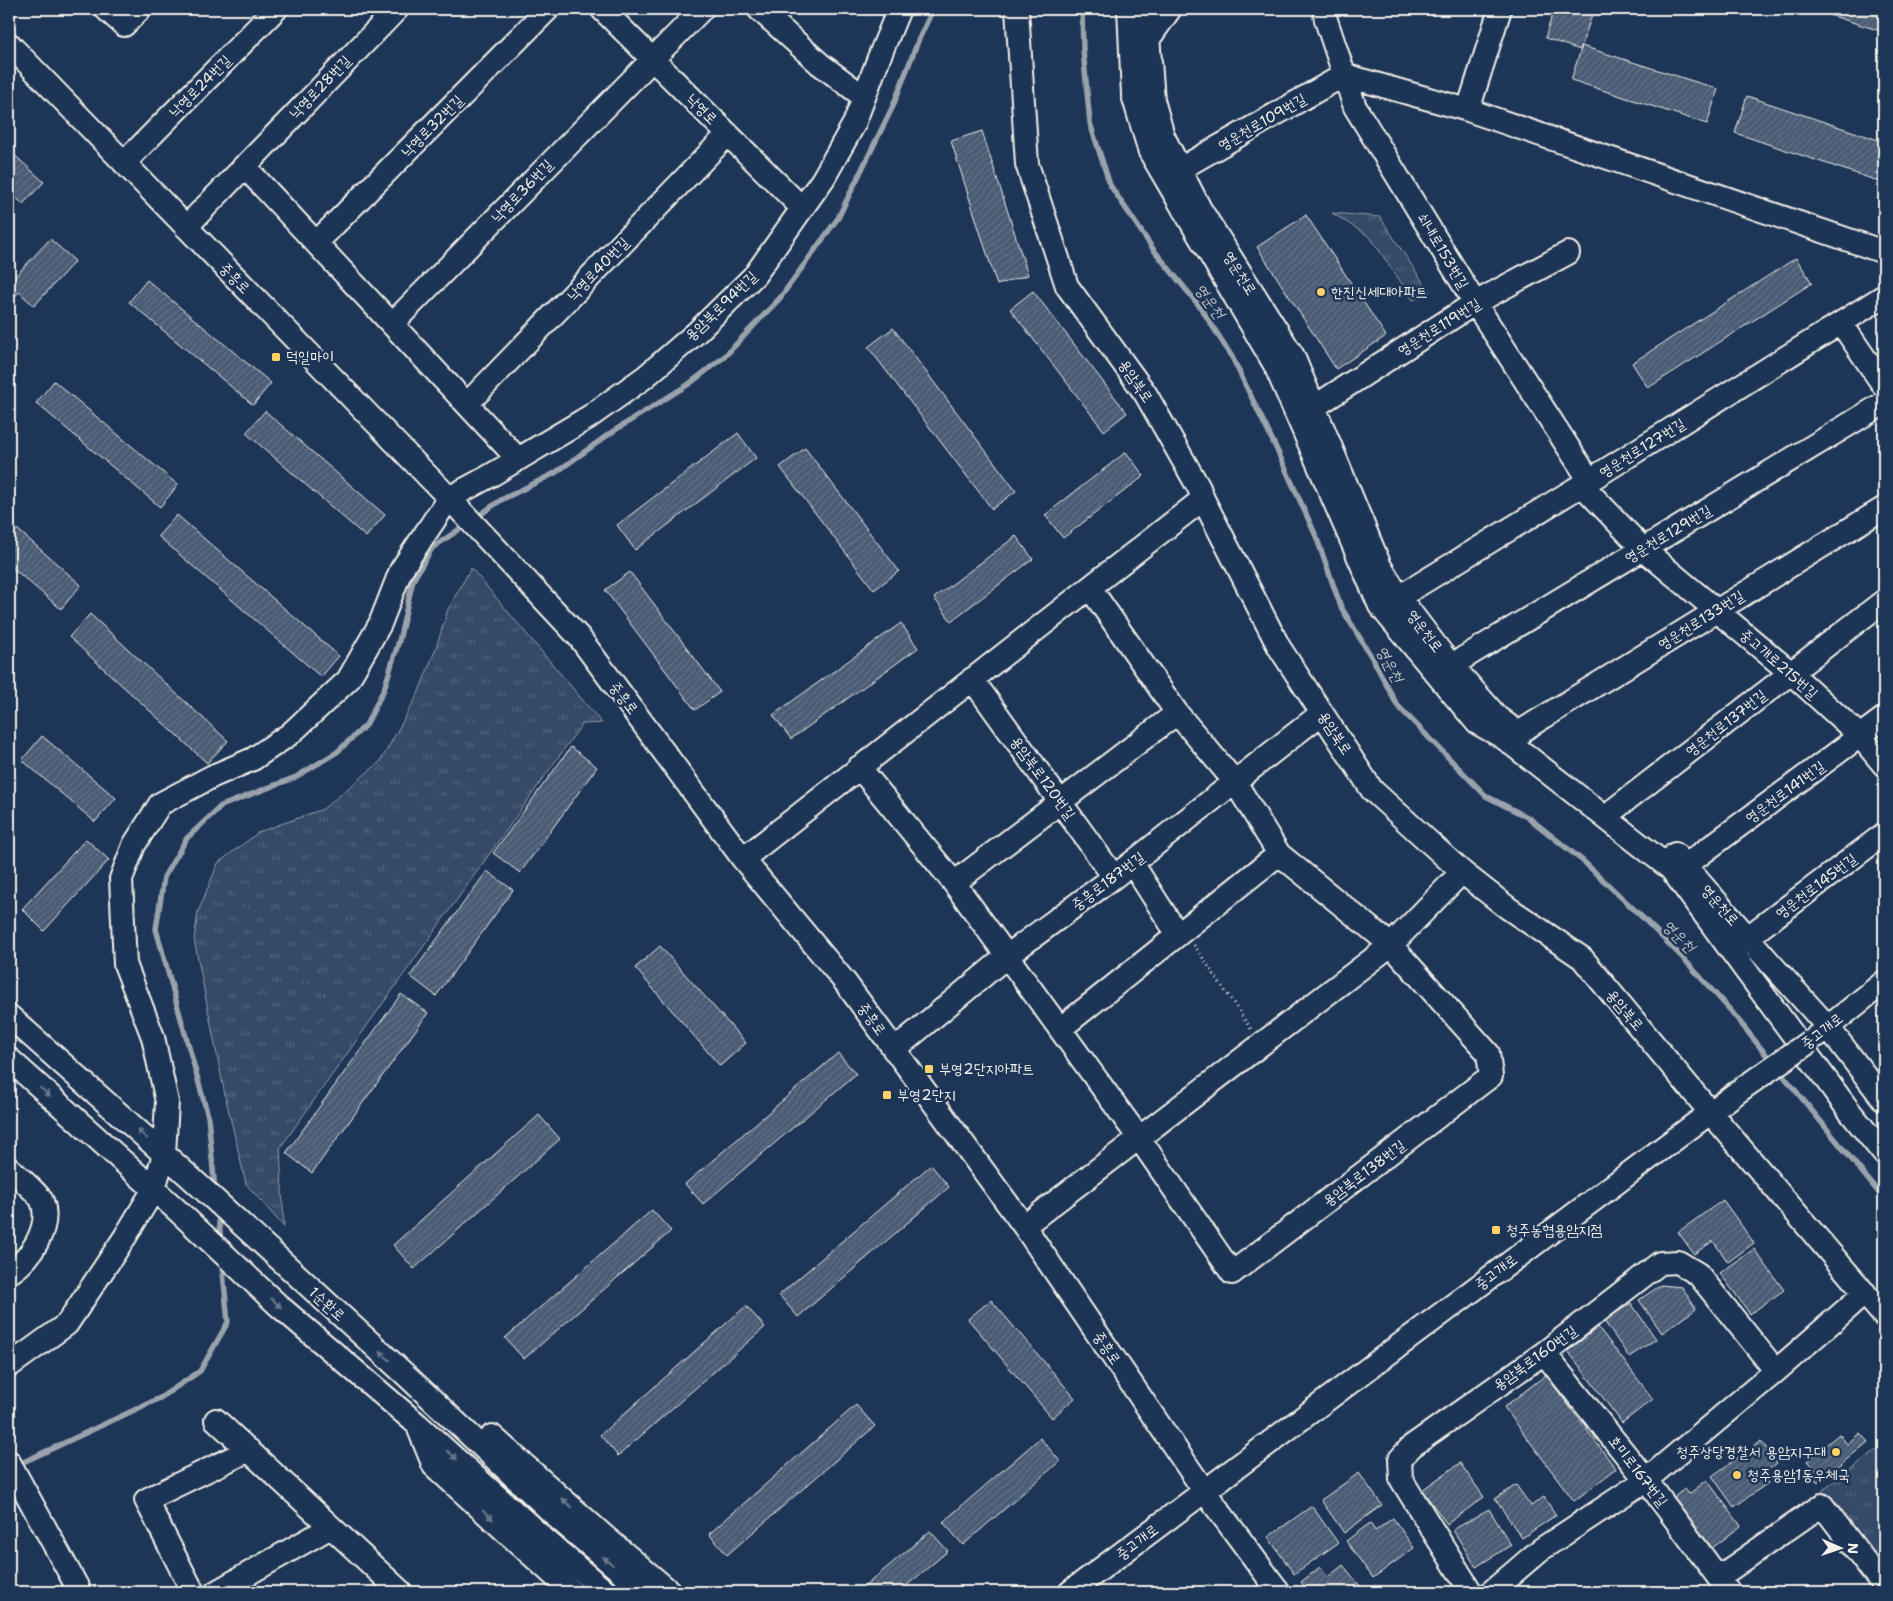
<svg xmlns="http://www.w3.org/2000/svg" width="1893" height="1601" font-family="'Shantell Sans','Poor Story',sans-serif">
<defs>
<pattern id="park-tufts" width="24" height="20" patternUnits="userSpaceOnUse" patternTransform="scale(1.25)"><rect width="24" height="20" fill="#354a67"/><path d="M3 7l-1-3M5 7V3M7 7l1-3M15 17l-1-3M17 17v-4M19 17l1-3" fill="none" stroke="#53657d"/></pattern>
<pattern id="building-hatch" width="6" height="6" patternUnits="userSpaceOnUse" patternTransform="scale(1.25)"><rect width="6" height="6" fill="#485b74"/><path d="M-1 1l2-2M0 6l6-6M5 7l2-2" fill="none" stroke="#637388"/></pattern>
</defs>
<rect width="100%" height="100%" fill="#1d3557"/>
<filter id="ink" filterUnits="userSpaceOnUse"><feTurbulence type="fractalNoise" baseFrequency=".02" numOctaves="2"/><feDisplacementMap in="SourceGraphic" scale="10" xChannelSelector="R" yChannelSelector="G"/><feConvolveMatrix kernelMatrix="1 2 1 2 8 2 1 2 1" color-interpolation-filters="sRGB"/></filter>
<g filter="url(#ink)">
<path fill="url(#park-tufts)" stroke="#949ea8" d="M1332,213L1380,217L1430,293L1413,300L1370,237Z
M471,568L602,723L582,724L280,1148L284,1227L246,1184L225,1095L194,939L198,912L218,863L259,832L323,809L380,762L418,694L436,648L448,609Z
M1884,1444V1568H1874L1822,1491Z"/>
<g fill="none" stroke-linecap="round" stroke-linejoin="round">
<path stroke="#9aa2ab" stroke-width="5.5" d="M1082,9L1083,50L1090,123L1110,185L1153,249L1201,308L1232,357L1277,450L1316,536L1341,607L1374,661L1397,705L1486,796L1529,818L1583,861L1642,917L1683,958L1731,1011L1772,1062
M474,519L501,500L555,473L612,432L689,384L724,357L780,298L838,218L893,106L918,41L933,9
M1778,1069L1884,1199
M215,1190L208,1116L156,929L164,877L187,838L221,806L296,777L337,752L366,725L384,689L399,641L413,580L432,548L467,524
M218,1212L221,1243
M17,1465L160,1398L200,1371L228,1322L222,1262"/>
</g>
<path fill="url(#building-hatch)" stroke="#f4f1e8" d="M1554,9H1594L1580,50L1545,38Z
M1810,9H1884V32Z
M1582,46L1718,89L1707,124L1571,80Z
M1747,96L1884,142V183L1735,133Z
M982,131L1028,275L997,285L951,141Z
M9,150L44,182L23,204L9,191Z
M1306,215L1386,336L1336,369L1257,247Z
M50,239L75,261L34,306L19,292L9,303V283Z
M1796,258L1812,283L1648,388L1632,363Z
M147,280L271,383L253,405L129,302Z
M1033,291L1127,413L1104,431L1010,309Z
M893,328L1016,491L992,509L868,347Z
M54,381L178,485L160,507L36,403Z
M265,411L385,515L366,537L246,433Z
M738,433L756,458L635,550L617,525Z
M805,448L899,571L874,590L780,467Z
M1126,452L1144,476L1063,538L1045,515Z
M177,515L339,656L321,677L158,536Z
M9,522L81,585L61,609L9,565Z
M1016,536L1033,559L951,621L934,598Z
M630,572L720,692L695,710L605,590Z
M90,614L228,741L207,763L69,637Z
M901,623L918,648L791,739L773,715Z
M42,736L116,798L95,822L22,760Z
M571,747L597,767L520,873L493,853Z
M86,839L109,860L44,931L22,909Z
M487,871L513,890L436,996L410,976Z
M660,946L746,1043L720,1066L635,968Z
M401,994L428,1013L312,1173L286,1153Z
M838,1053L856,1074L703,1204L685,1184Z
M539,1115L560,1139L414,1269L393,1245Z
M931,1165L949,1187L798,1317L779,1295Z
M1723,1200L1754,1243L1728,1262L1713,1241L1694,1254L1678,1232Z
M652,1210L671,1231L524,1359L505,1338Z
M1754,1249L1784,1290L1750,1314L1720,1273Z
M1661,1285L1682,1287L1696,1309L1662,1333L1639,1300Z
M991,1300L1075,1398L1052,1418L968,1319Z
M1631,1303L1656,1339L1629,1357L1604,1321Z
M746,1306L765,1327L618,1456L600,1435Z
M1598,1327L1653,1399L1622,1423L1568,1351Z
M1546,1375L1616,1469L1574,1501L1504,1407Z
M856,1405L875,1426L727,1555L709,1534Z
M1860,1433L1868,1442L1818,1483L1811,1474L1815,1470L1807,1461L1839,1434L1847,1444Z
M1040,1438L1060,1461L963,1545L943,1522Z
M1761,1441L1777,1463L1762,1475L1768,1483L1734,1507L1712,1476Z
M1460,1463L1484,1497L1447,1524L1422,1490Z
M1359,1473L1382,1505L1344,1533L1321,1500Z
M1707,1480L1741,1526L1712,1548L1674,1497L1685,1489L1689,1494Z
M1516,1485L1531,1506L1544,1497L1556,1515L1522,1538L1495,1499Z
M1312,1506L1338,1543L1294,1574L1268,1537Z
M1489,1509L1511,1545L1476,1567L1453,1530Z
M1393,1518L1414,1548L1373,1578L1346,1541L1370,1523L1375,1531Z
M930,1531L948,1551L899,1592H858Z
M1343,1565L1365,1592H1309L1301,1582L1320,1567L1328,1577Z"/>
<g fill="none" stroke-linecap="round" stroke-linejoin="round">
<g stroke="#f4f1e8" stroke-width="26">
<path id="minor" d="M106,9L124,25L140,9
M602,9L802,208
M759,9L820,64L864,97
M1017,9L1027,164L1067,286L1145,393L1199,488L1203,499L1279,647L1372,790L1462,872L1508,908L1582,958L1710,1112L1884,1316
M1129,9L1133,95L1150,152L1275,365L1380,606L1477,723L1504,738L1671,869L1850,1112L1884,1154
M1146,9L1153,100L1163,136L1200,209L1293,356L1380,566L1399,597L1443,655L1497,717L1520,734
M1324,9L1326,20L1355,107L1475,303L1590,481
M1148,40L1170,9
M9,44L449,498L579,637L743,859L845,982L1024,1226L1205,1492L1279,1592
M1468,110L1500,9
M124,163L276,9
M244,166L518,459
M1180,169L1344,75L1468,110L1884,252
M186,227L397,9
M316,243L548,9
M1841,323L1884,386
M392,324L702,9
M468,403L728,134
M1314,407L1475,303L1568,253
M1582,485L1643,549L1791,673L1860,736L1884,765
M1399,597L1582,485L1884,296
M1452,665L1884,403
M972,679L1114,877
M1518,733L1884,508
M859,767L954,883L1139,1138L1232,1273L1491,1076L1488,1053L1391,945L1279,854L1235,782L1177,713L1090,588
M1616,808L1884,601
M1675,854L1771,964L1828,1027L1884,1100
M743,859L1203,499
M1132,863L1178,935
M1686,865L1884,718
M954,883L1177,713
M1748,937L1884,834
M9,1016L191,1178L408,1377L560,1520L645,1592
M1060,1029L1279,854
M1817,1036L1884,982
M894,1050L1007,956L1114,877L1322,713
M9,1059L178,1211L278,1305L417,1424L542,1537L606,1592
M9,1168C16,1175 39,1194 42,1201C52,1227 30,1260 9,1273
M1024,1226L1391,945L1462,872
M1544,1353L1646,1480L1729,1592
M9,1366L67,1324L125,1237L154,1189L164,1154L167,1102L153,1037L125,964L121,879L134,845L160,804L213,776L253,759L290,734L348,680L380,624L401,570L449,498L488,477L589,417L645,377L697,332L755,275L823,179L854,124L878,60L899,9
M216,1420L401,1592
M419,1429L434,1466L572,1592
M492,1436L604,1536L670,1592
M9,1462L80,1592
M1719,1577L1822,1505L1884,1586
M193,1592L146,1500L249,1450
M216,1592L331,1527
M1070,1592L1743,1088
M1471,1592L1401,1479L1400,1459L1412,1446L1544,1353L1660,1263L1678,1262L1698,1274L1776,1371
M1491,1592L1540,1550L1646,1480L1776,1371L1865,1293"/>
</g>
<path stroke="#f4f1e8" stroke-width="3" stroke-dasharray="1 4" stroke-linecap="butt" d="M1194,945L1251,1029"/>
<use href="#minor" stroke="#1d3557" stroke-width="22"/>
<g stroke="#f4f1e8" stroke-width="26" stroke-linecap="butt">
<path id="minor-bridge" d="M1743,1088L1809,1042"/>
</g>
<use href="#minor-bridge" stroke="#1d3557" stroke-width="22"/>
</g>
<defs><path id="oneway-solid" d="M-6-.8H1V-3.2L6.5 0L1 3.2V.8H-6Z" transform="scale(1.25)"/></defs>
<g fill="#68778a">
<use href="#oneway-solid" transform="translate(45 1092) rotate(42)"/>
<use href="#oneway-solid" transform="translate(142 1134) rotate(-138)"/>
<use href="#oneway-solid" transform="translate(276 1303) rotate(42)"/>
<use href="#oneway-solid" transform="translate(385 1356) rotate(-138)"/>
<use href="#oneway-solid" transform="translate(452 1455) rotate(42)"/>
<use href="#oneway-solid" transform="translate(567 1503) rotate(-138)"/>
<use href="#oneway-solid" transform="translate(488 1515) rotate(43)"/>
<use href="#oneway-solid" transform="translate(608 1561) rotate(-140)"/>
</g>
</g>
<g fill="#ffd166" stroke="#1d3557" stroke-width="2">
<circle cx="1321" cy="292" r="5"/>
<rect x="271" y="352" width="10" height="10" rx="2.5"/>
<rect x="924" y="1064" width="10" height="10" rx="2.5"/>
<rect x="882" y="1090" width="10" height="10" rx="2.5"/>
<rect x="1491" y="1225" width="10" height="10" rx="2.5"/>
<circle cx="1836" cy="1452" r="5"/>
<circle cx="1737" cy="1475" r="5"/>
</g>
<g text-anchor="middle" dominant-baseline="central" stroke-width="5" stroke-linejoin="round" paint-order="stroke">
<g font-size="15" fill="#f4f1e8" stroke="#1d3557">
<text transform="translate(200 86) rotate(-45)">낙영로24번길</text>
<text transform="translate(320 87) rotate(-46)">낙영로28번길</text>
<text transform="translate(702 109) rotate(45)">낙영로</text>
<text transform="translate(1262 122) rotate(-30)">영운천로109번길</text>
<text transform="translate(432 126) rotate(-45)">낙영로32번길</text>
<text transform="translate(522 191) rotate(-46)">낙영로36번길</text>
<text transform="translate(1443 251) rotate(59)">쇠내로153번길</text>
<text transform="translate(598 269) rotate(-46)">낙영로40번길</text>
<text transform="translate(1240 273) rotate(58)">영운천로</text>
<text transform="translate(235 278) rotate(46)">중흥로</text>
<text transform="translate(721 306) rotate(-44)">용암북로94번길</text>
<text transform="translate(1439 327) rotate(-32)">영운천로119번길</text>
<text transform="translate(1136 381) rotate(56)">용암북로</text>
<text transform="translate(1642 448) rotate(-32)">영운천로127번길</text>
<text transform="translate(1668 534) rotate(-31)">영운천로129번길</text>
<text transform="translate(1701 620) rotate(-32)">영운천로133번길</text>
<text transform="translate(1425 631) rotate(53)">영운천로</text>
<text transform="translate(1779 664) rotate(41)">중고개로215번길</text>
<text transform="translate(624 698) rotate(53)">중흥로</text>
<text transform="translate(1726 723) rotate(-38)">영운천로137번길</text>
<text transform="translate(1335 733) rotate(57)">용암북로</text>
<text transform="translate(1043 778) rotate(54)">용암북로120번길</text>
<text transform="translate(1785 792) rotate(-36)">영운천로141번길</text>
<text transform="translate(1108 881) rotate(-37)">중흥로187번길</text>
<text transform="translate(1816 886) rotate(-37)">영운천로145번길</text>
<text transform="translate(1720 905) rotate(49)">영운천로</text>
<text transform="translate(1625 1010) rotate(50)">용암북로</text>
<text transform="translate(872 1019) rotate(54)">중흥로</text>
<text transform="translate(1822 1031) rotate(-38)">중고개로</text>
<text transform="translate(1364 1173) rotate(-37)">용암북로138번길</text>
<text transform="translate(1496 1272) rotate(-37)">중고개로</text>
<text transform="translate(327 1304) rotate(42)">1순환로</text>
<text transform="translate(1107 1348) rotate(56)">중흥로</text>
<text transform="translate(1535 1358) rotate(-36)">용암북로160번길</text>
<text transform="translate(1638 1471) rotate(52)">호미로167번길</text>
<text transform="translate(1137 1542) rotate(-37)">중고개로</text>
</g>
<g font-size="15" fill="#f4f1e8" stroke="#1d3557" text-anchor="start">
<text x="1331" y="292">한진신세대아파트</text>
<text x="286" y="357">덕일마이</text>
<text x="939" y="1069">부영2단지아파트</text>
<text x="897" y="1095">부영2단지</text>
<text x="1506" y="1230">청주농협용암지점</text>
<text x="1826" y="1452" text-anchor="end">청주상당경찰서 용암지구대</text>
<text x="1747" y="1475">청주용암1동우체국</text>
</g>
<g font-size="16" font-style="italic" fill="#c0c3c4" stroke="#1d3557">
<text transform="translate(1210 301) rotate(54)">영운천</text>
<text transform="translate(1390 664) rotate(62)">영운천</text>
<text transform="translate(1679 936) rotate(45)">영운천</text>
</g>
</g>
<rect width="1893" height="1601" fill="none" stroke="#1d3557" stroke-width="30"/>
<rect x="15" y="15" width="1863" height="1571" fill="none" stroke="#f4f1e8" stroke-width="2" filter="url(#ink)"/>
<g transform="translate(1840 1548) rotate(92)" stroke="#1d3557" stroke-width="4" paint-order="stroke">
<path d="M0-4L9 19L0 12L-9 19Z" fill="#f4f1e8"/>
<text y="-8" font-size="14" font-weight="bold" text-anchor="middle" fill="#f4f1e8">N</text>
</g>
</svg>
